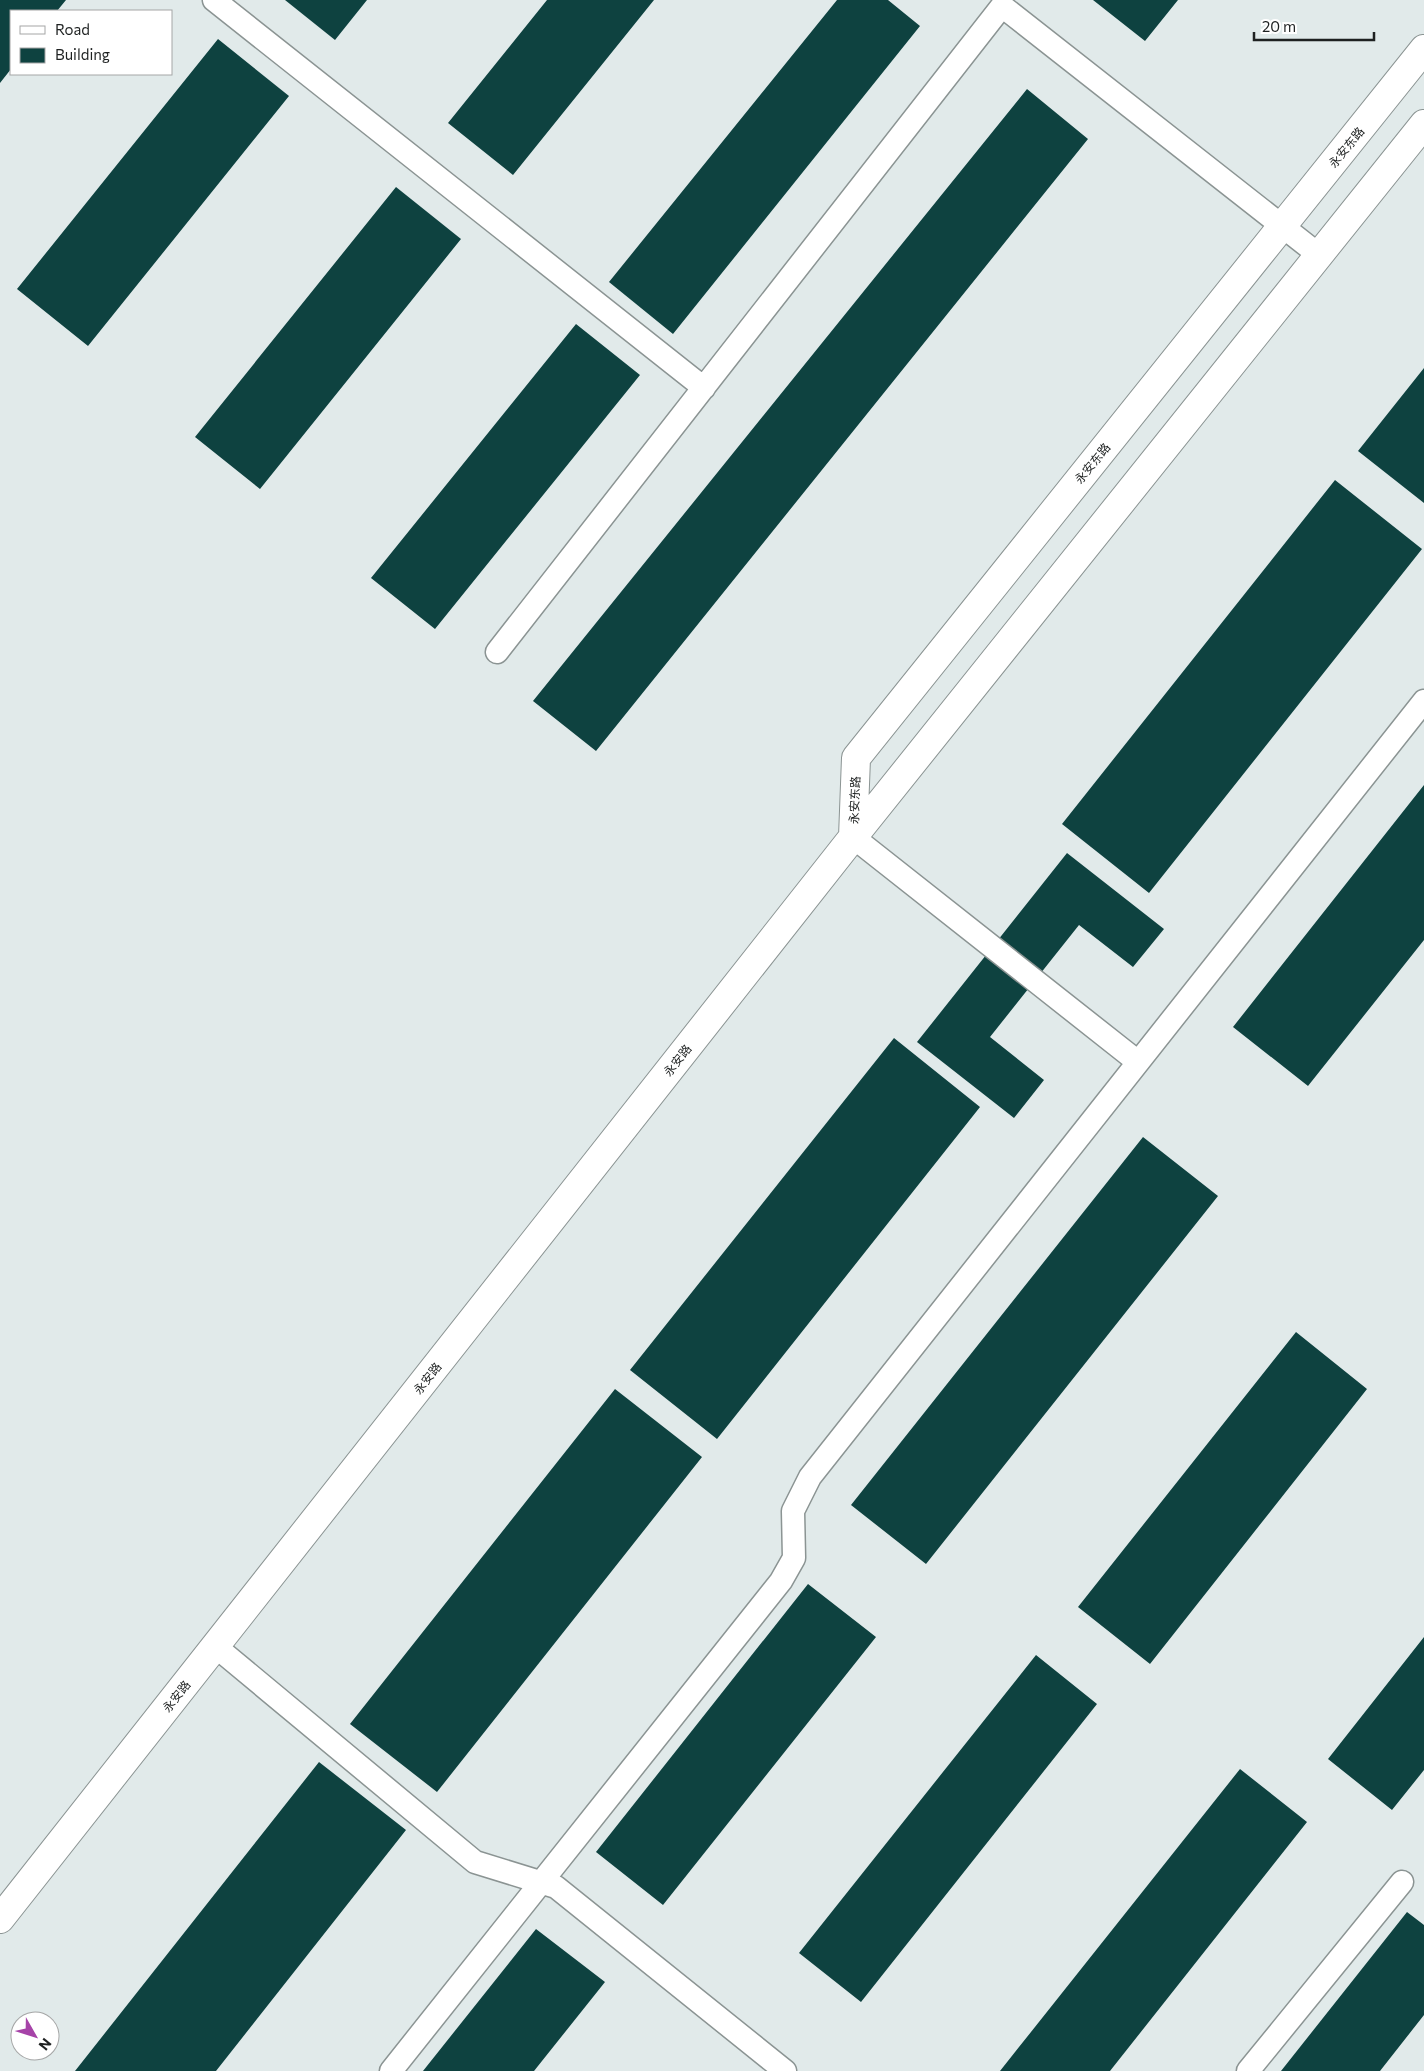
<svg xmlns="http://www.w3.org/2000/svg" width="1424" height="2071" font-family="Commissioner,'Noto Sans SC',sans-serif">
<rect width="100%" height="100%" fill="#e1eaea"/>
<path fill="#0e4240" d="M0,0H66L57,11H11V69L0,83Z
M285,0H367L335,40Z
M547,0H654L513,175L448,123Z
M837,0H888L920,26L673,334L609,282Z
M1093,0H1178L1145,41Z
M218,39L289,96L88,346L17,289Z
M1027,89L1088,139L596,751L533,701Z
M396,187L461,239L260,489L195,437Z
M576,324L640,375L435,629L371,578Z
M1424,368V503L1358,451Z
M1335,480L1422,549L1149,893L1062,824Z
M1424,785V940L1308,1086L1233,1027Z
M1067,853L1164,929L1133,967L1079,925L990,1037L1044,1080L1014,1118L917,1042Z
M894,1038L980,1107L717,1439L630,1370Z
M1143,1137L1218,1196L926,1564L851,1505Z
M1296,1332L1367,1389L1150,1664L1078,1607Z
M615,1389L702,1457L437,1792L350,1724Z
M808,1584L876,1637L663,1905L596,1852Z
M1424,1637V1770L1392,1810L1328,1759Z
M1036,1655L1097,1704L861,2002L799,1953Z
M319,1762L406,1830L216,2071H75Z
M1240,1769L1307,1822L1110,2071H1000Z
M1407,1912L1424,1925V2015L1380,2071H1281Z
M536,1929L605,1982L534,2071H423Z"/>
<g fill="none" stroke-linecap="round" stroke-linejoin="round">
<g stroke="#8b9493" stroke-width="25">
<path id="service" d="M214,0L704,388
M497,652L1002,6L1319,255
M853,837L1138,1062
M215,1646L475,1862L556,1887L785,2071
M391,2071L781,1581L794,1558L793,1511L810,1477L1424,701
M1248,2071L1402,1882"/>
</g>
<g stroke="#8b9493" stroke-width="30">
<path id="tertiary" d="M853,837L856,758L1424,49
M0,1919L853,837L1424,124"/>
</g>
<use href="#service" stroke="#fff" stroke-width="22"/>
<use href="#tertiary" stroke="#fff" stroke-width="28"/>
</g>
<g text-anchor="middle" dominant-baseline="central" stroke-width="5" stroke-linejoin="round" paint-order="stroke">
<g font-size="12" fill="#1e2121" stroke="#fff">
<text transform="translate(1346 147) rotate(-51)">永安东路</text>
<text transform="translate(1092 463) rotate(-51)">永安东路</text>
<text transform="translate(854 800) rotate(-88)">永安东路</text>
<text transform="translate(677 1060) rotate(-52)">永安路</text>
<text transform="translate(427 1378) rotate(-52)">永安路</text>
<text transform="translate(176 1696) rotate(-52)">永安路</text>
</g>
</g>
<rect x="10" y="10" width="162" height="65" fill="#ffffff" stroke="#a5a6a6"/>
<rect x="20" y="26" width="25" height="8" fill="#ffffff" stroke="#a5a6a6"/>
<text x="55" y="35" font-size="15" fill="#1e2121">Road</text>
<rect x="20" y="48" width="25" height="15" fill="#0e4240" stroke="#a5a6a6"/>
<text x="55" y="60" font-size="15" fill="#1e2121">Building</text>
<g transform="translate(35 2036) rotate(129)"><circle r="24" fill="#ffffff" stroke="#a5a6a6"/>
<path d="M0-4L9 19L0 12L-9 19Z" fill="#a643a8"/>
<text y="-8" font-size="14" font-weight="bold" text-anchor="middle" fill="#1e2121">N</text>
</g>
<path d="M1254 32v8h120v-8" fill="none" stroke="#1e2121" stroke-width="2.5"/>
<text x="1262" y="32" font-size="15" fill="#1e2121" stroke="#ffffff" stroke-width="4" paint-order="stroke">20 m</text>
</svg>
